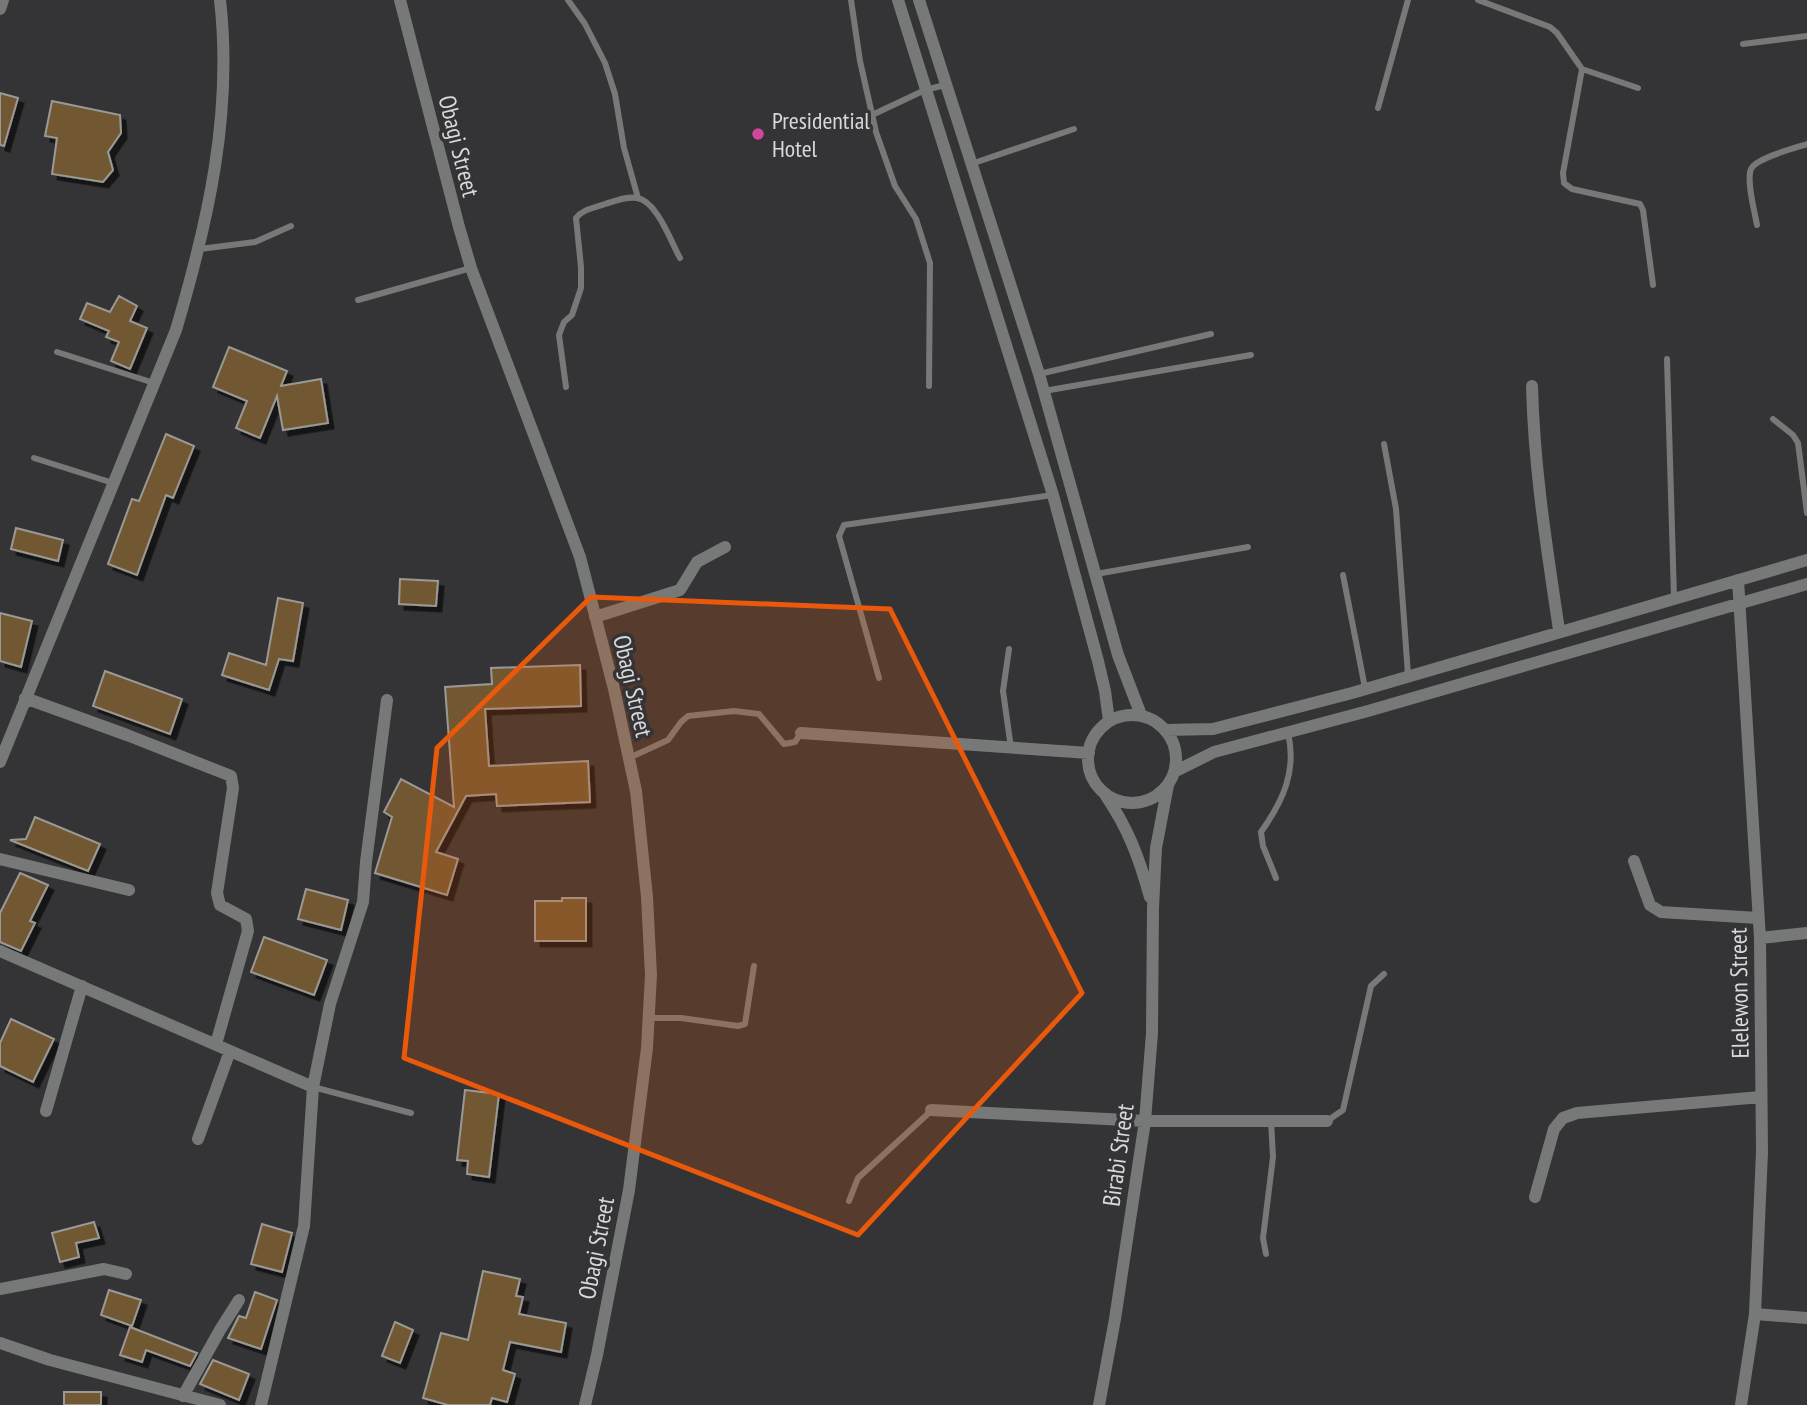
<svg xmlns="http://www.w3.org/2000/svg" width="1807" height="1405" font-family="'PT Sans Narrow',sans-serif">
<defs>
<filter id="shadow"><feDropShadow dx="5.5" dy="5.5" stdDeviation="0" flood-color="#0009"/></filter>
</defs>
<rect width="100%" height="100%" fill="#343436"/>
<path fill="#715932" stroke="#9b9996" stroke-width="2" filter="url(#shadow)" d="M0,93L18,98L4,146L0,145Z
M52,101L120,115L121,133L108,152L113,170L103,182L52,174L57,138L45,136Z
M119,296L137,306L130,321L147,328L130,369L111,361L119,342L106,337L109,331L80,319L87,303L110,312Z
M229,347L287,371L281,386L321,379L328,423L283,430L277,396L260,438L236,428L247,401L213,387Z
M166,434L194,446L173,498L166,495L137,575L108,564L132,499L139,501Z
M16,528L63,540L58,561L11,549Z
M400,579L438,581L436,606L399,604Z
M278,598L303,603L293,661L279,659L269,690L222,675L229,653L266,665Z
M0,613L32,621L21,667L0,661Z
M580,665L581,706L485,709L489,766L588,761L590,802L497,806L496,794L466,796L436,852L458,859L447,895L375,873L392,817L384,812L401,779L454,807L445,687L492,684L491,668Z
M105,671L182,699L170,734L93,706Z
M35,817L100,844L88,871L10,840L26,839Z
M20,873L48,885L30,921L35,923L21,951L0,942V913Z
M306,889L348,900L341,930L298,919Z
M562,898H586V941H535V901H562Z
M264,937L327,960L314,995L251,972Z
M11,1019L54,1039L33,1082L0,1066V1043Z
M465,1090L499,1094L489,1177L467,1174L468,1161L457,1160Z
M94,1222L99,1238L76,1243L79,1257L60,1262L52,1233Z
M262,1224L292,1233L282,1272L251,1264Z
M483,1271L520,1279L516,1296L523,1297L519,1314L566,1323L561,1352L510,1342L503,1370L515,1374L507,1402L492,1398L490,1405H448L423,1398L441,1333L468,1340Z
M109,1290L141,1300L132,1326L101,1315Z
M255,1292L277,1300L261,1349L228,1338L239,1316L246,1318Z
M395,1322L413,1330L400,1363L382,1356Z
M130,1327L197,1353L190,1366L146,1350L142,1362L120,1355Z
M213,1360L249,1374L239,1400L200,1384Z
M64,1392H101V1405H64Z"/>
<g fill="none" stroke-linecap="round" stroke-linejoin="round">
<path stroke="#777979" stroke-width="6" d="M568,0L585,24L605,63L615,94L624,148L638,198
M851,0L860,61L876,132L895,186L916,219L930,263L929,386
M1478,0L1550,27L1557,33L1582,69L1563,173L1564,183L1572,189L1640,204L1643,210L1653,285
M1743,44L1807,36
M1582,69L1638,88
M1378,108L1408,0
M872,115L925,90L945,85
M971,164L1074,129
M1757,225C1755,213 1746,180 1751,169C1756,158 1795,148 1807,144
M200,249L255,242L291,226
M358,300L471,268
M57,352L154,383
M1667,359L1674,597
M1039,374L1211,334
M566,387L559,335L564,322L572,315L581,288V267L576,218C583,209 594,208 605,204C615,201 626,196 637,198C657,201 671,242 680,258
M1044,391L1251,355
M1773,419L1793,435L1798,443L1807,513
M1384,444L1396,509L1408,675
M34,458L113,483
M1096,574L1248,547
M1343,575L1365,688
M1009,649L1003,691L1011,748
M879,678L839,536L844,525L1053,495
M629,758L668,740L681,722L688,716L734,711L759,714L784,744L795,742L801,733
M1276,878L1263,846L1261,832C1283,801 1297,771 1288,733
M648,1018H681L738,1026L745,1024L754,966
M313,1087L411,1113
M1327,1121L1343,1110L1371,986L1384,974
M849,1201L858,1178L931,1111
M1266,1254L1263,1238L1273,1157L1271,1121"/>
<path stroke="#777979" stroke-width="12" d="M400,0L459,227L471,268L580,557L614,689L636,791L647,897L651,975L647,1048L629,1190L597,1355L585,1405
M898,0L1053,495L1098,661L1105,691L1109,721
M919,0L1039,374L1118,655L1141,715
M0,9L3,0
M1532,386C1534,469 1547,549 1559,630
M1738,580L1760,938L1762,1152L1755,1314L1741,1405
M595,617L680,590L697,562L725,547
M25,698L127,735L231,776L233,788L217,893L220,905L246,919L248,931L216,1044
M1088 759a44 44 0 1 1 88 0a44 44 0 1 1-88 0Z
M1166,730L1213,729L1352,693L1807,560
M801,733L1089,753
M0,762L176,330C208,222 233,113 220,0
M1174,772L1214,752L1368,711L1807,584
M1106,796C1129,830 1139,858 1150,897
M0,859L129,890
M1634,861L1650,905L1661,912L1758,918
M1760,938L1807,933
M0,951L313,1087
M931,1110L1145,1121H1327
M46,1111L82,986
M198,1139L230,1051
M1535,1197L1554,1129L1563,1118L1577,1113L1761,1097
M0,1289L104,1269L126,1274
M1755,1314L1807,1318
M0,1343L50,1360L220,1405
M183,1396L220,1330L239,1300
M261,1405L304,1226L313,1087L330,1004L363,902L366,862L387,700
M1099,1405L1115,1319L1145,1121L1152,1033L1153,908L1156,848L1168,785"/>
</g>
<path fill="#e8590c" fill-opacity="0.2" stroke="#e8590c" stroke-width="5" stroke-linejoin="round" d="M591,597L890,609L1082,993L858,1235L404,1058L437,748Z"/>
<circle fill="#d1479c" stroke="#343436" stroke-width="2.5" cx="758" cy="134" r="7"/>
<g text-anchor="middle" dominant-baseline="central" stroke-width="7" stroke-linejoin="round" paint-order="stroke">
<g font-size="24" fill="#d9d9db" stroke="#343436" text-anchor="start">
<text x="772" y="120">Presidential<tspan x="772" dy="28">Hotel</tspan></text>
</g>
<g font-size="24" fill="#d9d9db" stroke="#343436">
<text transform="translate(459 146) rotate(76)">Obagi Street</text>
<text transform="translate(633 686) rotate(77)">Obagi Street</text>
<text transform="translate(1739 993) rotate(-91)">Elelewon Street</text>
<text transform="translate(1118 1155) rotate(-82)">Birabi Street</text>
<text transform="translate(596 1248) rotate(-79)">Obagi Street</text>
</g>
</g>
</svg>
